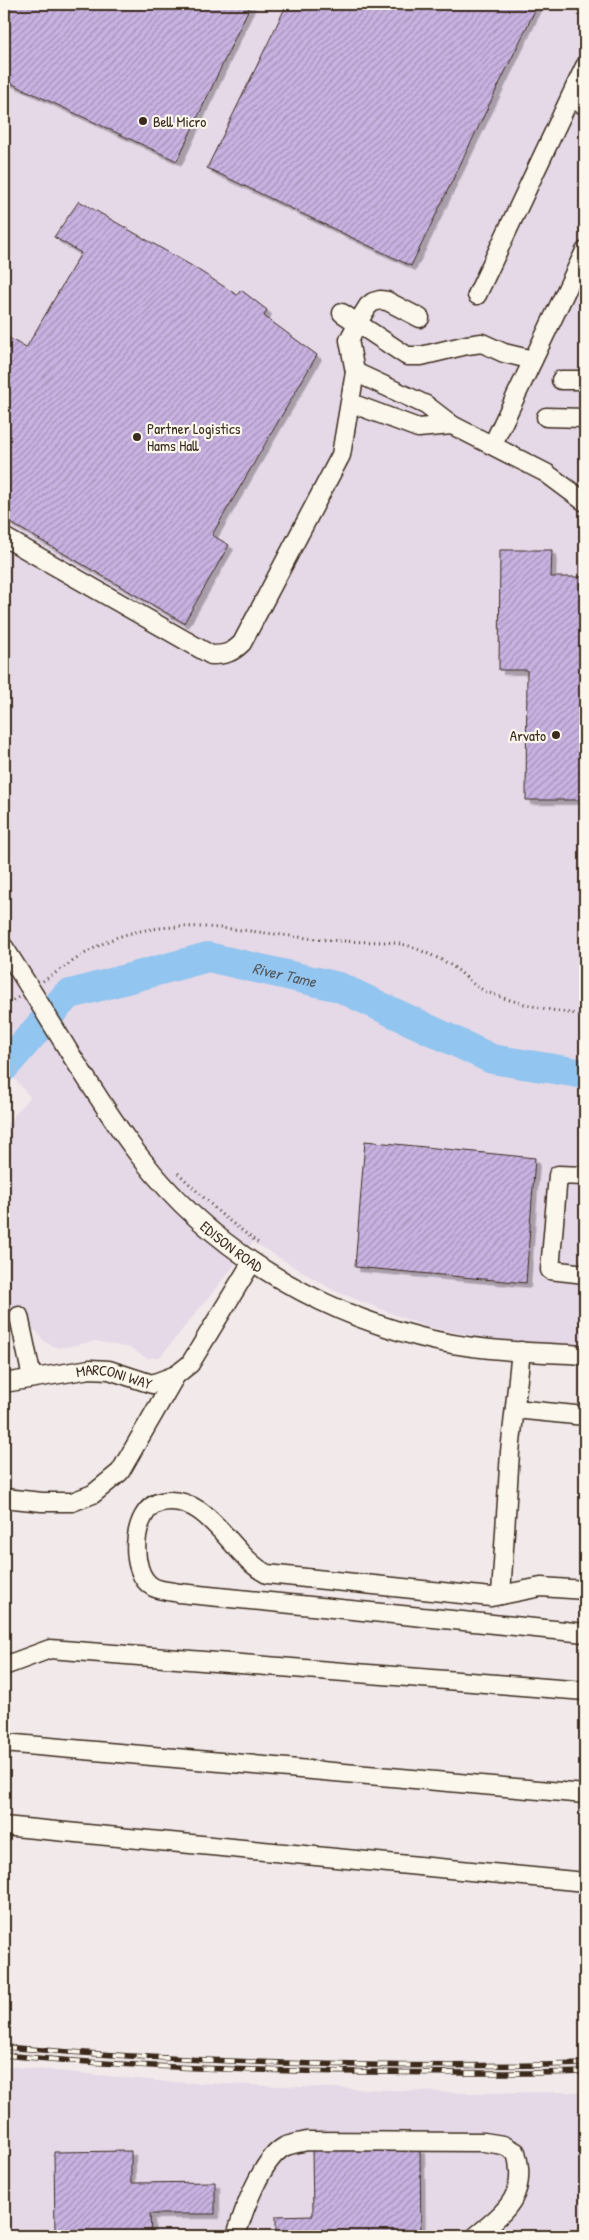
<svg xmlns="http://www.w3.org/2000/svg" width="589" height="2240" font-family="'Patrick Hand',sans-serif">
<defs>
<pattern id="building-hatch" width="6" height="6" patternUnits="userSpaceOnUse" patternTransform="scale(1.25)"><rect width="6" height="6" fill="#c8b2e1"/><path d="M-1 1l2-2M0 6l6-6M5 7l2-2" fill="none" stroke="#a491b6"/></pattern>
<filter id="shadow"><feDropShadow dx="4.5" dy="4.5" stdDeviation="0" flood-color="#0004"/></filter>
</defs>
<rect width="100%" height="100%" fill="#f1e9ea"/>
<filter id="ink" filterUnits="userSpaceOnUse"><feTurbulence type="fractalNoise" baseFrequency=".02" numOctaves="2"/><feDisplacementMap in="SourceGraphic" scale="10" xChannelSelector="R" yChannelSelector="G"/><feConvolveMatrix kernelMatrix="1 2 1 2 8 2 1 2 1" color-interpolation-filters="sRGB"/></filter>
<g filter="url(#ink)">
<path fill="#e5d8e7" d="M4,4H585V1345L499,1341L424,1326L335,1291L253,1242L160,1357L147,1358L130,1348L96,1341L58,1348L45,1342L35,1330L4,1337V1127L30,1097L4,1066Z
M4,2066L169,2082L470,2093L585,2092V2236H4Z"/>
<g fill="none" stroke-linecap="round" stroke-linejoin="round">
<path stroke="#92c5ef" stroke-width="30" id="s1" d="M4,1067L67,995L208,957L339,987L492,1059L585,1074"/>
</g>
<path fill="url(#building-hatch)" stroke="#3b2a1e" filter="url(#shadow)" d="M4,4H251L177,161L4,80Z
M287,4H538L411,266L207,168Z
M79,201L192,266L237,295L241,290L267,310L264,316L317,355L212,535L229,545L184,623L4,519V335L26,348L81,253L54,237Z
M500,550H552L551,577H585V800H526L527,670H499Z
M365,1141L535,1158L526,1283L355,1267Z
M420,2149L421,2236H276V2216L313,2215L312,2150Z
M131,2151V2183L215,2182V2214H150L151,2236H55L54,2152Z"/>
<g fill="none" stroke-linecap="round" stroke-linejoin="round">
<g stroke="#3b2a1e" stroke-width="21">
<g id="minor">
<path d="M570,99L585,105"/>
<path d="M477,295L585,66"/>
<path d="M342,313L407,356H421L467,345L482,343L504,353L533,360"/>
<path d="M355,372L426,405L452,425L546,473L585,502"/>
<path d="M561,380H585"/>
<path d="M351,403L418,428L452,425"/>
<path d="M546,417L585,418"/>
<path d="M493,444L585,251"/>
<path d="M4,537L211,655C225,655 232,653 242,643L341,455L355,372L349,340L358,322L368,306L373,302L380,300L387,301L420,318"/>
<path d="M4,947L28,985"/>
<path id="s2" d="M73,1058C95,1091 116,1127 141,1158C210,1247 311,1309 420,1337C473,1351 530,1352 585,1355"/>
<path d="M585,1176L558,1175L550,1270L585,1274"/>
<path d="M19,1316L32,1378"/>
<path id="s3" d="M4,1383L90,1369L109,1370L152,1384L176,1375L190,1364L252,1262"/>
<path d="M515,1409L585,1416"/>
<path d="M4,1498L42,1502H72L93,1494L120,1472L176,1375"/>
<path d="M585,1590L541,1587L491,1597L267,1574C231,1556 208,1492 161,1502C131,1508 128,1574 153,1587C160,1591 172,1591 179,1593L585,1633"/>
<path d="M501,1595L510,1452L521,1351"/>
<path d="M4,1666L50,1649L585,1691"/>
<path d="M4,1743L585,1794"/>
<path d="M4,1826L585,1882"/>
<path d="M236,2236C243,2212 261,2160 284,2147C290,2144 299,2143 307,2141L484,2142L503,2145L516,2152C528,2195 506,2211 476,2236"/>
</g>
</g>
<path stroke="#3b2a1e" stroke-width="3" stroke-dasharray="1 4" stroke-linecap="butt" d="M43,981C64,968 94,945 118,937C188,913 272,938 344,941C368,943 391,939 415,948C428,954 445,960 456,969C463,974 469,981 476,986C500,1001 556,1012 585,1015
M4,1005L19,997
M178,1173L223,1216L261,1245"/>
<use href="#minor" stroke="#fbf7ec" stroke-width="18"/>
<g stroke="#3b2a1e" stroke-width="5.5">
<path id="rail" d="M4,2047C197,2063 392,2069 585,2064
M4,2055C126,2067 247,2071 370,2072C442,2073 513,2074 585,2072"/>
</g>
<use href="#rail" stroke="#fbf7ec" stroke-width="4" stroke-dasharray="11" stroke-linecap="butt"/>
<g stroke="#3b2a1e" stroke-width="21" stroke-linecap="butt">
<path id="minor-bridge" d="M28,985L73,1058"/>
</g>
<use href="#minor-bridge" stroke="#fbf7ec" stroke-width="18"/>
</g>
</g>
<g fill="#3b2a1e" stroke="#fbf7ec" stroke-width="2">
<circle cx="143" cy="121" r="5"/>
<circle cx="137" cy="437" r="5"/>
<circle cx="556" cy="735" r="5"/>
</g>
<g text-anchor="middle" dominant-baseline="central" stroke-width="4.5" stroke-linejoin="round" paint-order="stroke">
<g font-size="15" fill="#3b2a1e" stroke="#fbf7ec" text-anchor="start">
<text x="153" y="121">Bell Micro</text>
<text x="147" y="428">Partner Logistics<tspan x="147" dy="17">Hams Hall</tspan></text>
<text x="546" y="735" text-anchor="end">Arvato</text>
</g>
<g font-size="15" fill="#3b2a1e" stroke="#fbf7ec">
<text stroke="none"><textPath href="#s2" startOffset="248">EDISON ROAD</textPath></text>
<text stroke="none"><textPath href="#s3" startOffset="112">MARCONI WAY</textPath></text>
</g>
<g font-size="16" font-style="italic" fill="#55585d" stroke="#fbf7ec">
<text stroke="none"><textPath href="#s1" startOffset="320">River Tame</textPath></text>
</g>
</g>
<rect width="589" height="2240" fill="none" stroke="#fbf7ec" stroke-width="20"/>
<rect x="10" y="10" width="569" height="2220" fill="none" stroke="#3b2a1e" stroke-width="2" filter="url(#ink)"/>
</svg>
